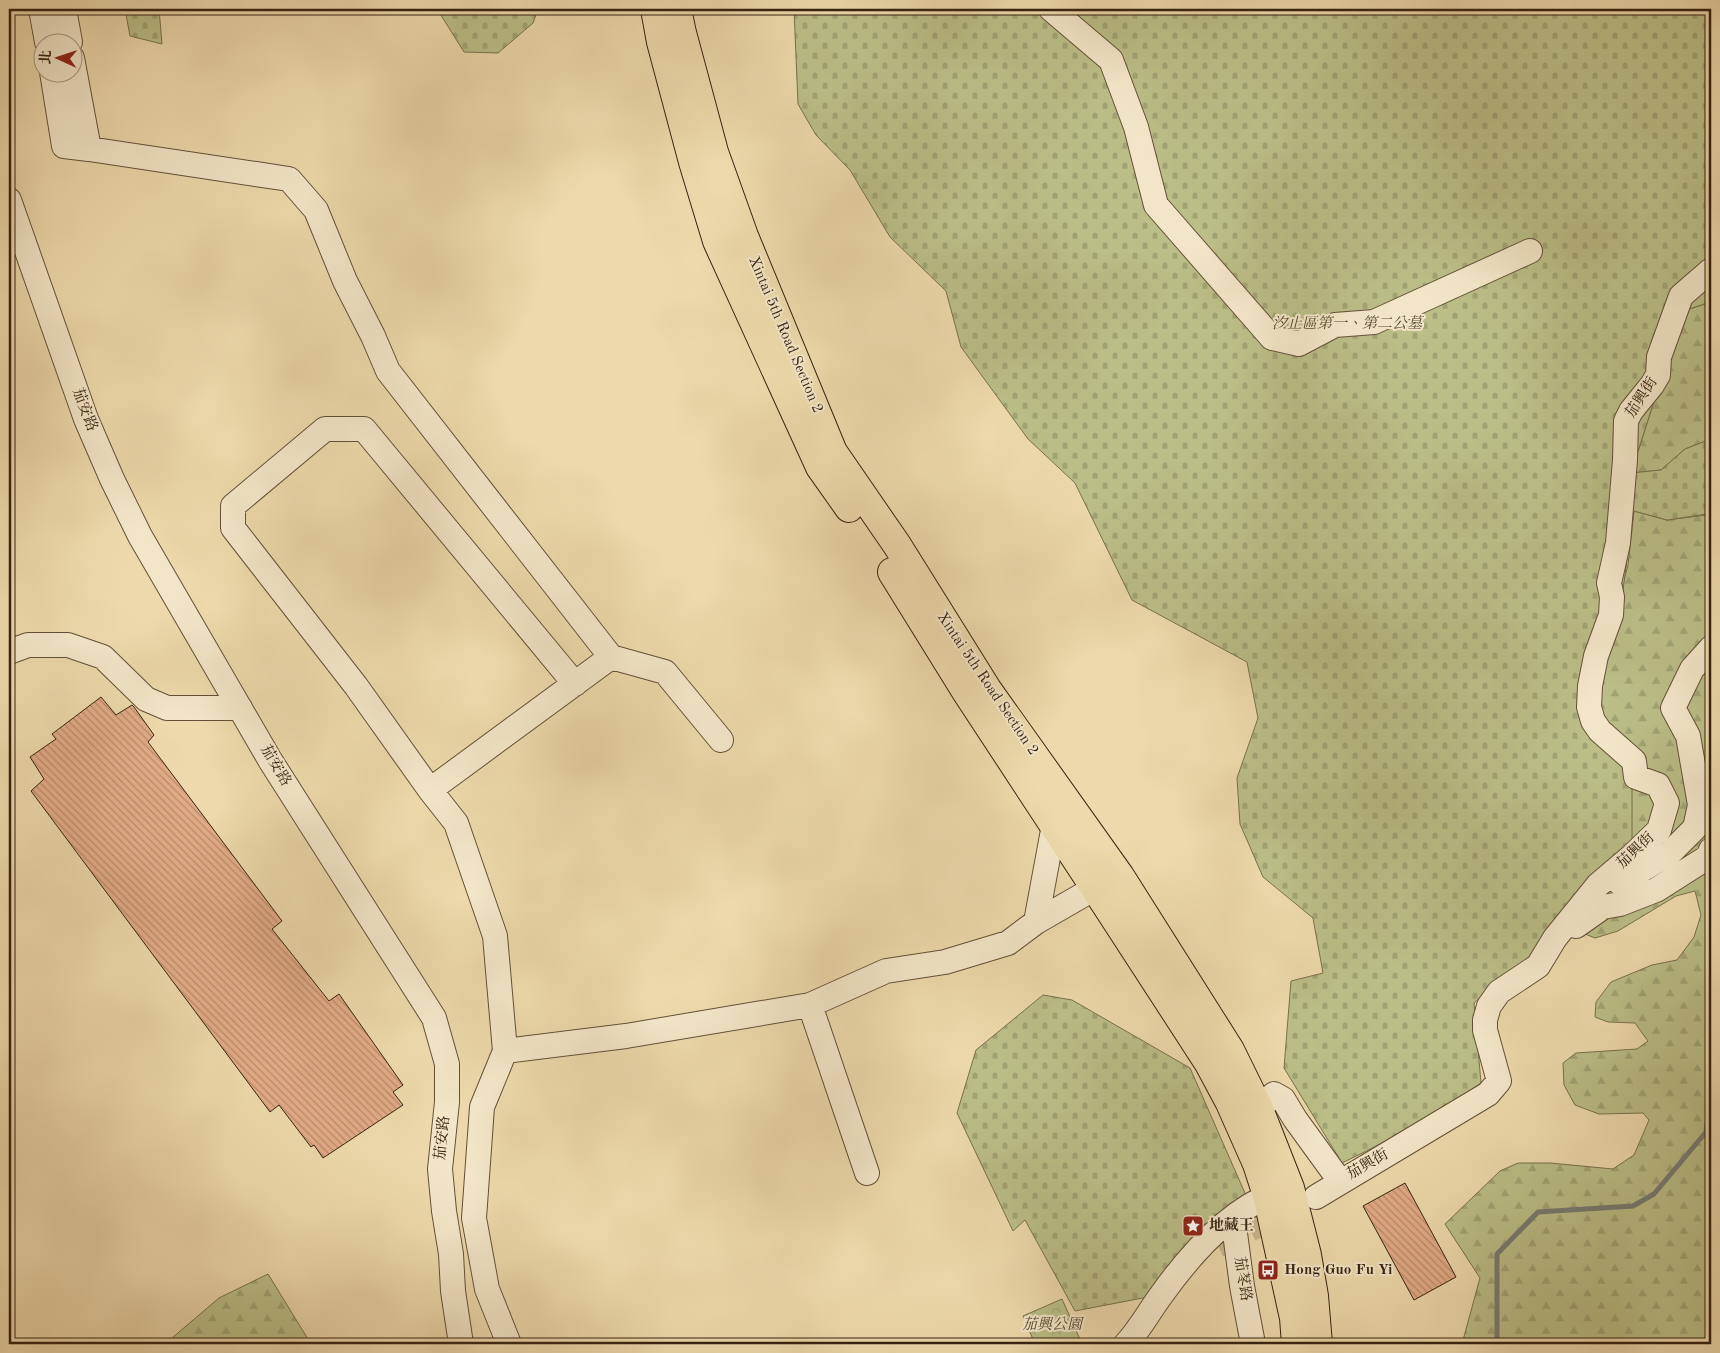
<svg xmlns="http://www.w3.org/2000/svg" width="1720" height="1353" font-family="'Old Standard TT','Noto Serif TC',serif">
<defs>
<pattern id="forest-firs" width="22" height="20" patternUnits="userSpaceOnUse" patternTransform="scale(1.25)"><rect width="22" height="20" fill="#bbbe87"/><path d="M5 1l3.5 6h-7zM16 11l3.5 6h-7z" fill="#a1a374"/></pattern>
<pattern id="cemetery-stones" width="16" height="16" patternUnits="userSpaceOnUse" patternTransform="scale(1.25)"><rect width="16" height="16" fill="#bbbe87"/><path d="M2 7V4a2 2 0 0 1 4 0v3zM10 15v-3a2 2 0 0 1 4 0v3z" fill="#a1a374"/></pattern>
<pattern id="park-crowns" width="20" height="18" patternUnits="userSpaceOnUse" patternTransform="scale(1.25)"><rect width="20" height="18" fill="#bbbe87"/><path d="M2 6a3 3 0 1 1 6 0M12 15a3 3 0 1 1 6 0" fill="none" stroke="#a1a374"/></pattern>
<pattern id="building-back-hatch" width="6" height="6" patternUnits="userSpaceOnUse" patternTransform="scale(1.25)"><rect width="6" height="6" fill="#e2ab86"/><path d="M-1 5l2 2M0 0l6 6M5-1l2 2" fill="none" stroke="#b88b6c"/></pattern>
</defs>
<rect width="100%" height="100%" fill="#edd9ab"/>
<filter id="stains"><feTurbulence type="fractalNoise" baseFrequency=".004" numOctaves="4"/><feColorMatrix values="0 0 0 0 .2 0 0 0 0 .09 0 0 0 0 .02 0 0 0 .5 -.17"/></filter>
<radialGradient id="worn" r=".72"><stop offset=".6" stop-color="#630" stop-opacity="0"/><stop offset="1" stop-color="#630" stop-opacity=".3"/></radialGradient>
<path fill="url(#forest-firs)" stroke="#78704c" d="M1711,302V439L1685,449L1661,470L1631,473L1683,311Z
M1711,486V1344H1462L1480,1278L1445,1224L1500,1171L1518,1163H1550L1613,1169L1634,1155L1649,1120L1643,1113L1599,1114L1575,1105L1564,1085L1563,1063L1576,1053L1637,1049L1648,1041L1635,1023L1608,1022L1595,1017L1596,1002L1611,982L1652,965L1677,960L1694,937L1701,915L1695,891L1676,896L1618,931L1595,938L1580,932L1631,800L1632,766L1600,726L1598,676L1628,565L1634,511L1667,520L1707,515Z
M268,1274L311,1344H165L219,1298Z"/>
<path fill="url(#cemetery-stones)" stroke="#78704c" d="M125,9H159L162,44L130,36Z
M440,9H538L533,23L498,53L464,52L439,12Z
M794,9H1711V302L1683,311L1631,473L1661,470L1685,449L1711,439V486L1707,514L1667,520L1634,511L1620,611L1598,676L1600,726L1632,766V847L1531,963L1505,977L1474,1003L1481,1083C1437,1114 1390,1140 1342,1163L1284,1068L1291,981L1323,973L1313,918L1263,877L1240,824L1237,778L1258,718L1247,662L1132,600L1075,483L1028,439L961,347L946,291L890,237L850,170L816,135L798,104Z
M1043,995L1072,1000L1190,1068L1248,1200L1148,1297L1075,1311L1025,1220L1013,1231L957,1113L976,1050Z"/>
<path fill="url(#park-crowns)" stroke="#78704c" d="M1062,1299L1082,1344H1035L1023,1316Z"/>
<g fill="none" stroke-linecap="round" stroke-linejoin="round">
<path stroke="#767c74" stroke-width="5" d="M1497,1344V1254L1538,1212L1633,1206L1654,1194L1706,1132L1711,1090"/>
</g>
<path fill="url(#building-back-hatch)" stroke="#362311" d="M101,697L116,715L132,705L134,707L154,735L148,742L282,921L272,929L329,1001L339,994L403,1085L393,1092L403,1105L323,1158L314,1145L311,1147L279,1105L270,1112L31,791L44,779L30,757L56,739L52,734Z
M1405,1183L1456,1277L1414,1300L1363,1206Z"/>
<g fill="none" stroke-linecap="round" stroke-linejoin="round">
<path stroke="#c8b58c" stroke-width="24" stroke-dasharray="24 12" stroke-linecap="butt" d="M1218,1246L1287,1211"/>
<g stroke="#645038" stroke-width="26">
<path id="minor" d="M41,9L47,42
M64,9L70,42
M1051,9L1111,60L1136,127L1156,205L1272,338L1299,344L1335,325L1374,322L1530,251
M72,58L89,149L289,179L316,210L345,281L373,336L388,371L611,657L430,790L456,823L495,936L505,1051
M52,72L64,146L89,149
M9,200L86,419L112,479L140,536L270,760L434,1018L447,1064V1102L440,1169L444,1211L451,1254L453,1291L461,1344
M9,652L28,645H68L103,657L146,699L167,708H240
M611,657L665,672L721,740
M430,790L356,686L233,528V506L325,429H364L575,684
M1620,883L1670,853L1695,828L1700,805L1688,736L1673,708L1692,669L1711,648
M1036,922L1054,825L1063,817
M1576,926L1603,907L1620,904L1656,890L1708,857L1711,850
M810,1005L867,1173
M1259,1109L1274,1094L1283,1099L1295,1119L1340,1181
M1316,1197L1488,1094L1499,1081L1485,1030V1020L1489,1006L1499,992L1538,966L1555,938L1598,885L1631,857L1659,830L1667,803L1658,785L1636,777L1634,761L1600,731L1593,721L1589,707L1590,686L1596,656L1611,615L1612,597L1609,583L1618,543L1625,460L1626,421L1631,411L1652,385L1658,375L1659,357L1681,296L1711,270
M1233,1218L1242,1286L1253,1344
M509,1344L487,1289L474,1218L482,1107L505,1051L626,1036L810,1005L886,971L945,962L1008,943L1036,922L1095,888L1112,880
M1126,1344C1140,1329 1150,1310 1162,1294C1192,1252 1234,1205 1284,1190"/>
</g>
<g stroke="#362311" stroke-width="30">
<path id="major" d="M655,9L661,42L693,162L717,241L820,467L849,508
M677,9L682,33L714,152L744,236L833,452L897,545L987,689L1120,876L1230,1050L1259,1109L1290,1188L1307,1255L1314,1296L1318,1344
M892,572L967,693L1095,888L1208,1062L1230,1103L1257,1164L1267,1195L1294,1318L1296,1344"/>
</g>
<use href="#minor" stroke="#f3e6c8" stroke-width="24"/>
<use href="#major" stroke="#edd9ab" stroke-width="28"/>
</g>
<defs>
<g id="sight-square" transform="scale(1.125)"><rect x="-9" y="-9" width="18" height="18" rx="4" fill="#8f2418" stroke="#f3e6c8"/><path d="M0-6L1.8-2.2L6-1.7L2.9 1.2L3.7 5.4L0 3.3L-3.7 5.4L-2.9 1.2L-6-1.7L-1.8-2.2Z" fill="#fff"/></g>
<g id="bus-square" transform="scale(1.125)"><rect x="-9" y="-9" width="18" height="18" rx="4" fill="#8f2418" stroke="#f3e6c8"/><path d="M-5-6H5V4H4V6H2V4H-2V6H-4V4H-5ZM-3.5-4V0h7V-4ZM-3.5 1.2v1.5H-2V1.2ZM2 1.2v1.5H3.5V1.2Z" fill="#fff"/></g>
</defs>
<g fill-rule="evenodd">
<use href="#sight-square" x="1193" y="1226"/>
<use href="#bus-square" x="1268" y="1270"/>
</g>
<g text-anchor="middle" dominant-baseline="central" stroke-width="4" stroke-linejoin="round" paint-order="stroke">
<g font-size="15" font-style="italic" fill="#574a2e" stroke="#f3e6c8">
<text x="1347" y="324">汐止區第一、第二公墓</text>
<text x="1052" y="1325">茄興公園</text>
</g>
<g font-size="15" fill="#362311" stroke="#f3e6c8">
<text transform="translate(785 335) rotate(67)">Xintai 5th Road Section 2</text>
<text transform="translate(1642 398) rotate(-57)">茄興街</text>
<text transform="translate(84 410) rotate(69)">茄安路</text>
<text transform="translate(987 684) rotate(56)">Xintai 5th Road Section 2</text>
<text transform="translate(275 766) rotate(59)">茄安路</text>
<text transform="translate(1636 851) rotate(-43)">茄興街</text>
<text transform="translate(443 1138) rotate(-84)">茄安路</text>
<text transform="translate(1368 1165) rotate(-30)">茄興街</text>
<text transform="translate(1242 1279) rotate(81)">茄苳路</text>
</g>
<g font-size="15" font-weight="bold" fill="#362311" stroke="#f3e6c8" text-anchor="start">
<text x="1209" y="1226">地藏王</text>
<text x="1284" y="1270">Hong Guo Fu Yi</text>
</g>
</g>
<rect width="1720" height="1353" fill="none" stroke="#edd9ab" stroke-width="30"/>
<rect x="10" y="10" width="1700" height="1333" fill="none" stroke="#362311" stroke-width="2.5"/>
<rect x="15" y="15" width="1690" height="1323" fill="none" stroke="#362311"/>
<g transform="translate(58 58) rotate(273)"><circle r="24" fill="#f3e6c8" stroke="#a7987f"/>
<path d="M0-4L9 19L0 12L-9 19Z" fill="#8f2418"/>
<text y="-8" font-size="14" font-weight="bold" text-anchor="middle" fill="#362311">北</text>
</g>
<rect width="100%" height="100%" filter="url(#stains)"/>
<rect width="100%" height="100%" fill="url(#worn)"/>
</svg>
